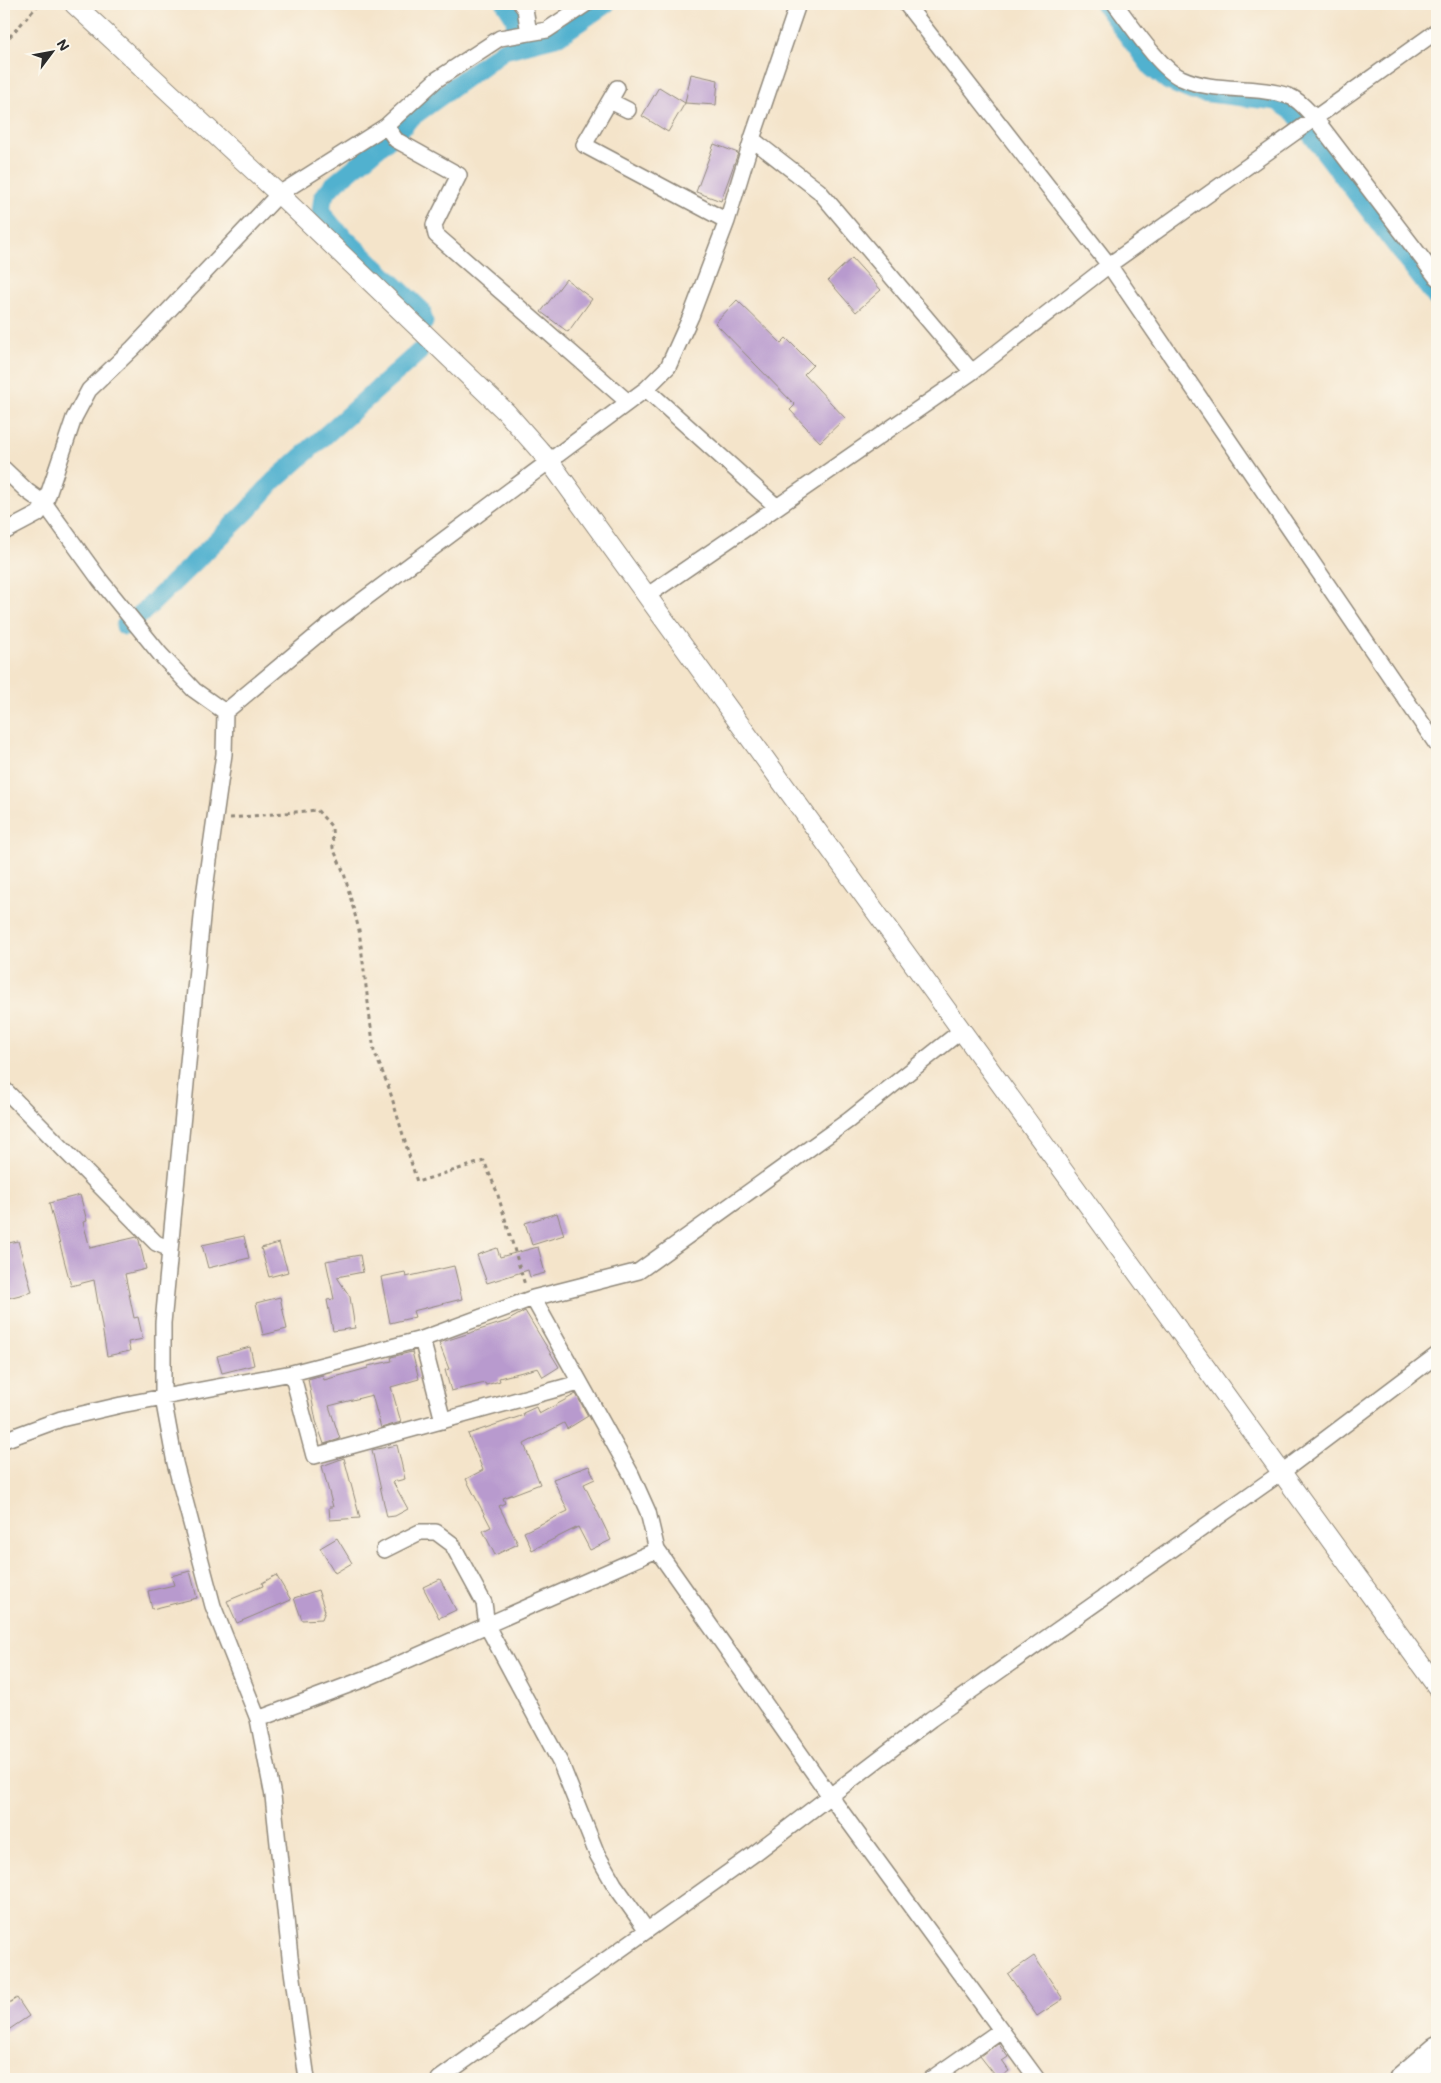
<svg xmlns="http://www.w3.org/2000/svg" width="1441" height="2083" font-family="Mali,sans-serif">
<rect width="100%" height="100%" fill="#fbf7ec"/>
<filter id="ink" filterUnits="userSpaceOnUse"><feTurbulence type="fractalNoise" baseFrequency=".02" numOctaves="2"/><feDisplacementMap in="SourceGraphic" scale="10" xChannelSelector="R" yChannelSelector="G"/><feConvolveMatrix kernelMatrix="1 2 1 2 8 2 1 2 1" color-interpolation-filters="sRGB"/></filter>
<filter id="wash" filterUnits="userSpaceOnUse"><feTurbulence type="fractalNoise" baseFrequency=".0096" numOctaves="4" result="noise"/><feDisplacementMap in="SourceGraphic" scale="20" xChannelSelector="R" yChannelSelector="G"/><feGaussianBlur stdDeviation="1.12" result="paint"/><feColorMatrix in="noise" values="0 0 0 0 0 0 0 0 0 0 0 0 0 0 0 0 0 1.4 0 .05"/><feComposite in="paint" operator="in"/></filter>
<g filter="url(#wash)">
<rect width="100%" height="100%" fill="#f4e4ca"/>
<g fill="none" stroke-linecap="round" stroke-linejoin="round">
<path stroke="#51b1cf" stroke-width="19" d="M506,4L515,18L516,47
M1104,4L1152,68L1168,81L1192,91L1277,101L1294,112L1437,299
M424,322L421,310L334,228L321,212L323,197L332,186L403,127L409,119L504,50L559,36L606,4
M125,626L142,613L247,511L274,481L419,352"/>
</g>
<g id="blocks">
<path fill="#b89ace" d="M691,74L718,80L716,105L685,103Z
M659,87L685,103L668,132L642,116Z
M714,144L738,153L721,201L696,192Z
M852,258L881,290L856,312L828,280Z
M566,279L592,299L568,332L541,312Z
M737,300L781,343L786,338L813,365L804,374L845,418L820,442L790,410L795,405L715,323Z
M80,1195L87,1221L83,1222L90,1248L137,1237L139,1240L146,1269L125,1274L134,1318L138,1317L143,1339L128,1342L130,1351L107,1356L94,1280L71,1286L49,1203Z
M557,1213L564,1235L532,1245L525,1223Z
M244,1236L249,1258L208,1268L202,1245Z
M18,1241L32,1292L4,1299V1244Z
M279,1243L288,1272L269,1277L261,1248Z
M538,1247L545,1273L530,1277L528,1270L487,1283L477,1255L497,1248L500,1257Z
M360,1255L363,1272L337,1277L350,1297L355,1328L333,1331L327,1300L334,1299L326,1261Z
M454,1266L462,1299L413,1311L415,1317L390,1323L381,1277L405,1272L406,1277Z
M280,1297L287,1329L263,1335L256,1303Z
M525,1311L559,1367L543,1377L538,1368L499,1378L500,1381L486,1385L485,1383L451,1391L445,1370L449,1369L439,1343L507,1321Z
M250,1347L254,1365L222,1373L217,1356Z
M412,1352L419,1379L391,1387L401,1422L381,1428L372,1395L329,1406L340,1439L324,1444L316,1421L308,1379L323,1375L324,1380L368,1368V1366L392,1361L391,1357Z
M576,1394L588,1416L567,1429L564,1423L524,1444L540,1484L503,1498L505,1503L499,1506L518,1544L495,1555L483,1531L491,1527L466,1479L483,1470L468,1434L524,1415L523,1413L536,1407L539,1414Z
M397,1445L405,1479L393,1482L408,1509L395,1516L387,1517L372,1450Z
M344,1458L360,1518L330,1520L329,1507H333L322,1466Z
M589,1466L595,1479L584,1484L611,1540L590,1550L578,1527L532,1550L524,1532L568,1511L553,1479Z
M337,1538L352,1563L335,1573L320,1548Z
M190,1571L197,1598L152,1609L148,1591L174,1585L171,1576Z
M276,1575L291,1600L237,1623L227,1601L263,1586L262,1583Z
M440,1579L456,1610L439,1618L423,1587Z
M318,1590L325,1611L322,1619L302,1620L294,1598Z
M1034,1956L1063,1999L1037,2016L1008,1974Z
M17,1998L29,2016L4,2033V2006Z
M998,2043L1008,2057L1002,2061L1009,2071L998,2079L980,2056Z"/>
</g>
</g>
<g filter="url(#ink)">
<use href="#blocks" fill-opacity="0" stroke="#90887a" stroke-width="1"/>
<g fill="none" stroke-linecap="round" stroke-linejoin="round">
<g stroke="#90887a" stroke-width="18">
<path id="minor" d="M521,4L525,9L529,33
M906,4L1109,265L1437,745
M1115,4C1130,23 1160,69 1181,78C1216,94 1255,84 1291,97C1299,100 1308,111 1314,117L1437,278
M617,88L584,145L727,221
M610,101L628,110
M386,126L396,140L459,175L434,225L436,235L628,402
M752,139L798,4
M646,389L668,367L691,316L727,221L752,139L819,191L972,372
M4,469L27,491L45,504L100,580L160,654L194,690L225,712
M4,532L38,514L45,504L74,418L89,390L133,348L279,194L386,126L436,80L500,38L547,30L586,4
M648,595L777,507
M4,1089L156,1243L170,1249
M533,1298L631,1474L648,1512L657,1550L830,1796L1037,2079
M422,1339L443,1421
M292,1373L314,1456L579,1383
M4,1440L61,1419L121,1405L292,1373L422,1339L533,1298L639,1271L849,1120L962,1030
M384,1550L420,1532H436L452,1544L484,1603L487,1626L561,1764L597,1854L614,1884L646,1929
M258,1719L367,1678L657,1550
M307,2079L290,1957L273,1796L258,1719L213,1606L175,1463L163,1398V1323L204,896L224,754L225,712L328,626L646,389L777,507L972,372L1109,265L1437,31
M439,2079L754,1854L931,1719L1282,1472L1437,1355
M931,2079L1001,2030"/>
</g>
<g stroke="#90887a" stroke-width="21">
<path id="tertiary" d="M74,4L279,194L506,412L550,462L1437,1687"/>
</g>
<g stroke="#90887a" stroke-width="28">
<path id="trunk" d="M1402,2079L1437,2049"/>
</g>
<path stroke="#90887a" stroke-width="3" stroke-dasharray="4 4" stroke-linecap="butt" d="M4,43L39,4
M230,818L317,810L332,827L333,848L344,873L359,930L374,1051L389,1088L417,1182L484,1161L497,1192L525,1285"/>
<use href="#minor" stroke="#fff" stroke-width="15"/>
<use href="#tertiary" stroke="#fff" stroke-width="19"/>
<use href="#trunk" stroke="#fff" stroke-width="25"/>
</g>
</g>
<rect width="1441" height="2083" fill="none" stroke="#fbf7ec" stroke-width="20"/>
<g transform="translate(52 52) rotate(58)" stroke="#fbf7ec" stroke-width="4" paint-order="stroke">
<path d="M0-4L9 19L0 12L-9 19Z" fill="#2b2b2b"/>
<text y="-8" font-size="14" font-weight="bold" text-anchor="middle" fill="#2b2b2b">N</text>
</g>
</svg>
